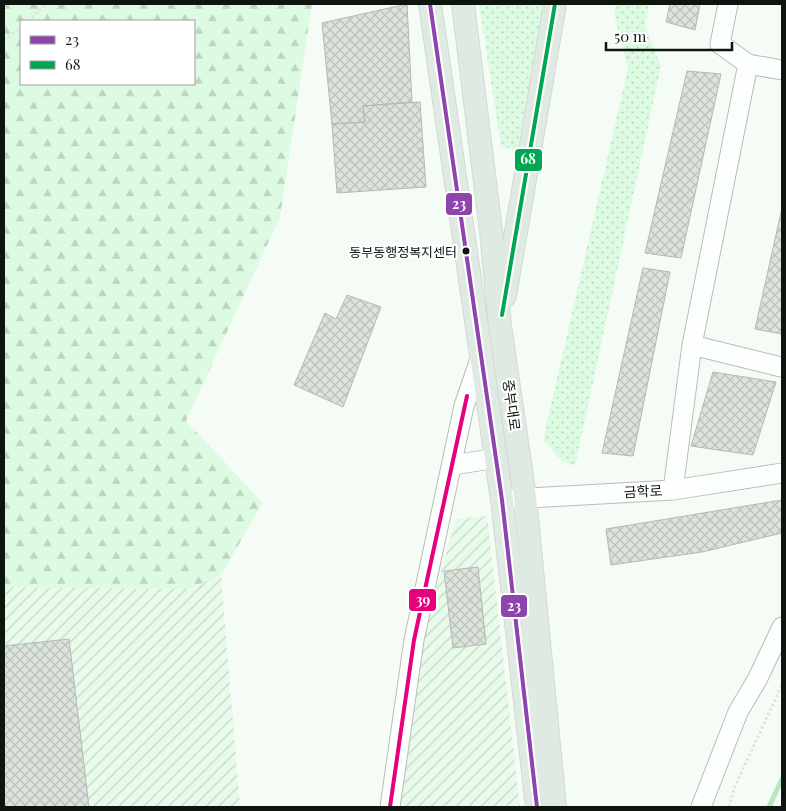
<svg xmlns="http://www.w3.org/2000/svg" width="786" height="811" font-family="'Playfair Display','Noto Sans KR',serif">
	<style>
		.industrial { fill: url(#industrial-furrows) }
		.forest { fill: url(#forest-firs); fill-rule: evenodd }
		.park { fill: url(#park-dots) }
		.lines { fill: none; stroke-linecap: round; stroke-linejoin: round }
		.stream { stroke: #b7e6bf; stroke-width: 5 }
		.building { fill: url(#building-cross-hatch); stroke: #b3bab4 }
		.minor-casing { stroke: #b6beb7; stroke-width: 21 }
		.major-casing { stroke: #d4d9d4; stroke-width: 24 }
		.path { stroke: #e1e3e1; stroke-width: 3; stroke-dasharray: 2.5 2.5; stroke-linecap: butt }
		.minor { stroke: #fdfffe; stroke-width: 19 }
		.major { stroke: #dfeae2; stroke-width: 22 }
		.bus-1-casing { stroke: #fff; stroke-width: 8 }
		.bus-2-casing { stroke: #fff; stroke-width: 8 }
		.bus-3-casing { stroke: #fff; stroke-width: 8 }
		.bus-1 { stroke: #8e44ad; stroke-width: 4 }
		.bus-2 { stroke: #00a651; stroke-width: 4 }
		.bus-3 { stroke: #e5007d; stroke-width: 4 }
		.bus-dot { fill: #0d150e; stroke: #fff; stroke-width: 2 }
		.labels { text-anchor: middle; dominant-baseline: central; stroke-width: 4.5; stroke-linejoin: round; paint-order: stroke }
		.bus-label { font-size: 13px; fill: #0d150e; stroke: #fff; text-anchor: end }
		.street-label { font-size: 14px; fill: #0d150e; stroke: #fff }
		.line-badge { stroke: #fff; stroke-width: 2 }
		.badge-label { font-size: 14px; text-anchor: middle; font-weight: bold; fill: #fff }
	</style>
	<defs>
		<pattern id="industrial-furrows" width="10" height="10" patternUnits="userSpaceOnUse" patternTransform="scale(1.25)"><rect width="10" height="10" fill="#e8fbeb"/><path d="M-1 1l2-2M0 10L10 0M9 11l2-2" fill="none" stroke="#c6d6c8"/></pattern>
		<pattern id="forest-firs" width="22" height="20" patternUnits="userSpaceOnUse" patternTransform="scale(1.25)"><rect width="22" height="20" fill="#ddfbe2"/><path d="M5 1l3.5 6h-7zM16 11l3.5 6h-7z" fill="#bcd6c1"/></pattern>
		<pattern id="park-dots" width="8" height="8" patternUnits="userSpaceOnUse" patternTransform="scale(1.25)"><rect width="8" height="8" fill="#ddfbe2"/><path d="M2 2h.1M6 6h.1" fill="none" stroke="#bcd6c1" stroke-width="1.8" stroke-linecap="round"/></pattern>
		<pattern id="building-cross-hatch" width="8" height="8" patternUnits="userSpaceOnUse" patternTransform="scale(1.25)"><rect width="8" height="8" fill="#dbe3dc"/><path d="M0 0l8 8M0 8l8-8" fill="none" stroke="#bbc2bc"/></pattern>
	</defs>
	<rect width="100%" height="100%" fill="#f4fcf5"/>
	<path class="industrial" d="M487,516L520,807H398L421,640L456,519Z
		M221,575L240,807H4V587L188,589Z"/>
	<path class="forest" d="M4,4H312L280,217L186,421L263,503L221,575L188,589L4,587ZM21,21H194V84H21Z"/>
	<path class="park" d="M479,4H545L517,151L501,146Z
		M616,4H649L645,26L661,66L575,466L561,460L543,440L628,68L614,14Z"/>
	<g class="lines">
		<path class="stream" d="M769,807L782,779"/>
	</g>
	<path class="building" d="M407,4L412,102L363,106L365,122L332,124L322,23Z
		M670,4H700L695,30L666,22Z
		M687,71L721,74L681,258L645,253Z
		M420,102L426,187L337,193L332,124L365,122L363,106Z
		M782,208V334L755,329Z
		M643,268L670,272L633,456L602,453Z
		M347,295L381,307L343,407L294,385L325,313L336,319Z
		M713,372L776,382L753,455L691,446Z
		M782,500V533L702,552L611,565L606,529Z
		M478,567L486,644L453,648L444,571Z
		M69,639L89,807H4V646Z"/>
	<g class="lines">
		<g class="minor-casing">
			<path id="minor" d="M728,4L720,44L748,64
				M692,345L781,367
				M453,465L497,458
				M673,490L692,345L748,64L782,70
				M511,499L673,490L782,473
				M390,807L414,640L464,406L481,356
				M701,807L738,712L758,678L782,627"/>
		</g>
		<g class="major-casing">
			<path id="major" d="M430,4L502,500L537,807
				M463,4L491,231L500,326L525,497L555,807
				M505,296L555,4"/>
		</g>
		<path class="path" d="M28,21L46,4
			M4,40L21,28
			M729,807L735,786L782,685"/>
		<use href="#minor" class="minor"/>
		<use href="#major" class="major"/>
		<g class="bus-1-casing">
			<path id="bus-1" d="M430,4L502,500L537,807"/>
		</g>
		<g class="bus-2-casing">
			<path id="bus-2" d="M502,315L555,4"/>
		</g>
		<g class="bus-3-casing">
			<path id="bus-3" d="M390,807L414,640L467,396"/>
		</g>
		<use href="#bus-1" class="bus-1"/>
		<use href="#bus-2" class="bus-2"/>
		<use href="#bus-3" class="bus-3"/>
	</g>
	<circle class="bus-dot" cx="466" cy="251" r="4.5"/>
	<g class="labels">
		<g class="bus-label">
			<text x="457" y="251">동부동행정복지센터</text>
		</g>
		<g class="street-label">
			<text transform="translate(512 405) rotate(82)">중부대로</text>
			<text transform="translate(643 491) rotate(-3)">금학로</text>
		</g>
	</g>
	<g class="line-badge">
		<rect x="514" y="148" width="29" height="24" rx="5" fill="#00a651"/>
		<rect x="445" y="192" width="28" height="24" rx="5" fill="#8e44ad"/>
		<rect x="408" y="588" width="29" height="24" rx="5" fill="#e5007d"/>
		<rect x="500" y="594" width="28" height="24" rx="5" fill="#8e44ad"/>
	</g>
	<g class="badge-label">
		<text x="528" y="164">68</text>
		<text x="459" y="209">23</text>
		<text x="423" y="605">39</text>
		<text x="514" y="611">23</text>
	</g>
	<rect width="786" height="811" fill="none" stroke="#0d150e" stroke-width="10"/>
	<rect x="20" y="20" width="175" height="65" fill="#ffffff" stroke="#9ea19f"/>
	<rect x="30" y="36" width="25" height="8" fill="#8e44ad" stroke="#9ea19f"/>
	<text x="65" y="45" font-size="15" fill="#0d150e">23</text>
	<rect x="30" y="61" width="25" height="8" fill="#00a651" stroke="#9ea19f"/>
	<text x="65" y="70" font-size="15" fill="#0d150e">68</text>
	<path d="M606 42v8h126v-8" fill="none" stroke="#0d150e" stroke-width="2.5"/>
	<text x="614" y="42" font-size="15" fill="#0d150e" stroke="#ffffff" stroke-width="4" paint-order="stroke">50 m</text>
</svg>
